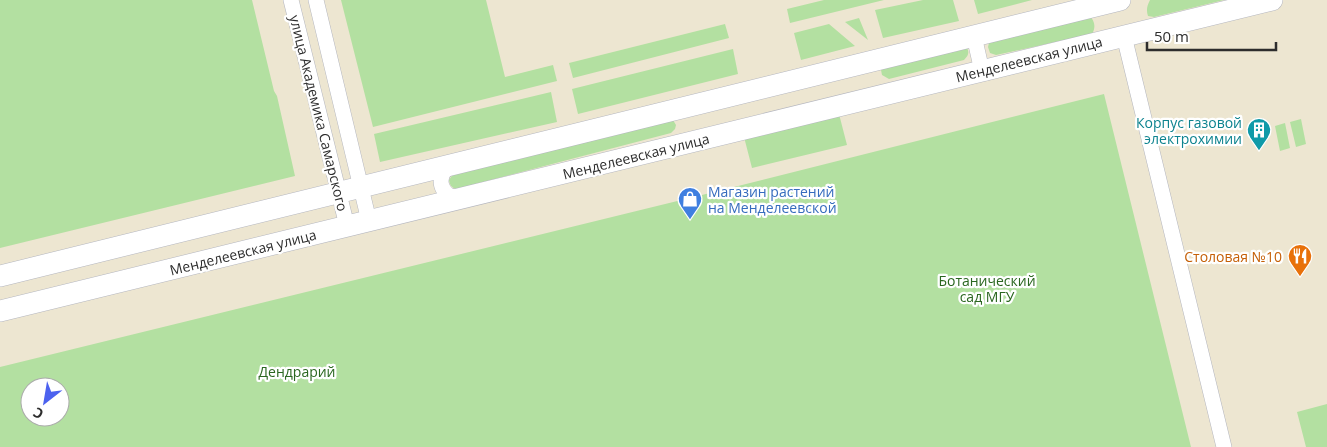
<svg xmlns="http://www.w3.org/2000/svg" width="1327" height="447" font-family="'Open Sans',sans-serif">
	<style>
		.education { fill: #ede6d1; fill-rule: evenodd }
		.green { fill: #b3e0a1; fill-rule: evenodd }
		.lines { fill: none; stroke-linecap: round; stroke-linejoin: round }
		.street-casing { stroke: #b4b6bf; stroke-width: 16 }
		.secondary-casing { stroke: #b4b6bf; stroke-width: 22 }
		.street { stroke: #fff; stroke-width: 15 }
		.secondary { stroke: #fff; stroke-width: 21 }
		.labels { text-anchor: middle; dominant-baseline: central; stroke-width: 4.5; stroke-linejoin: round; paint-order: stroke }
		.street-label { font-size: 14px; fill: #2d2d2d; stroke: #fff }
		.culture-label { font-size: 14px; fill: #0d838f; stroke: #fff; text-anchor: end }
		.shop-label { font-size: 14px; fill: #366cbe; stroke: #fff; text-anchor: start }
		.food-label { font-size: 14px; fill: #c56008; stroke: #fff; text-anchor: end }
		.park-label { font-size: 14px; fill: #2b6720; stroke: #fff }
	</style>
	<rect width="100%" height="100%" fill="#ede8e0"/>
	<path class="education" d="M0,0H1327V447H0ZM30,387H60V417H30Z"/>
	<path class="green" d="M0,0H252L274,91L277,96L295,176L0,248Z
		M341,0H486L505,77L553,65L557,81L373,127Z
		M824,0H884L790,23L787,9Z
		M923,0H953L959,21L883,38L875,10Z
		M974,0H1032L978,14Z
		M1150,0H1224L1154,17L1148,16C1146,10 1147,6 1150,0Z
		M1089,15C1095,21 1096,27 1092,34L996,55L990,53L988,47L990,39Z
		M859,18L868,40L845,22Z
		M725,24L729,38L573,78L569,63Z
		M829,24L855,46L801,60L794,33Z
		M967,47C969,53 969,55 964,60L889,79L882,75L881,70L885,64Z
		M733,49L738,74L578,114L572,89Z
		M551,92L557,122L380,162L374,134Z
		M1104,94L1191,447H0V367L710,193ZM30,387H60V417H30Z
		M839,114L847,145L752,168L744,137Z
		M1301,119L1306,144L1296,147L1290,122Z
		M673,120L676,125L675,129L671,133L456,189C451,187 450,185 449,180L453,174Z
		M1285,123L1290,148L1280,151L1275,126Z
		M1327,404V447H1306L1297,412Z"/>
	<g class="lines">
		<g class="street-casing">
			<path id="street" d="M291,0L347,226
				M316,0L369,221
				M974,36L982,71
				M1124,36L1224,447
				M453,165C433,174 440,199 461,198"/>
		</g>
		<g class="secondary-casing">
			<path id="secondary" d="M0,276L1120,0
				M0,311L1272,0"/>
		</g>
		<use href="#street" class="street"/>
		<use href="#secondary" class="secondary"/>
	</g>
	<defs>
		<g id="building-pin" transform="scale(1.25)"><path d="M0 17L-7.5 6A9.5 9.5 0 1 1 7.5 6Z" fill="#0f9aa8" stroke="#fff"/><path d="M-4-6H4V6H1V3H-1V6H-4ZM-2.5-4.3h1.7v1.8h-1.7ZM.8-4.3h1.7v1.8H.8ZM-2.5-1h1.7V.8h-1.7ZM.8-1h1.7V.8H.8Z" fill="#fff"/></g>
		<g id="shop-pin" transform="scale(1.25)"><path d="M0 17L-7.5 6A9.5 9.5 0 1 1 7.5 6Z" fill="#3f7fe0" stroke="#fff"/><path d="M-5-2.5h2.3a2.7 3.5 0 0 1 5.4 0H5L5.5 6h-11ZM-1.5-2.5h3a1.5 2.3 0 0 0-3 0Z" fill="#fff"/></g>
		<g id="restaurant-pin" transform="scale(1.25)"><path d="M0 17L-7.5 6A9.5 9.5 0 1 1 7.5 6Z" fill="#e8710a" stroke="#fff"/><path d="M-5-6h1v4h1v-4h1v4h1v-4h1v5L-1.5 .5V6h-2V.5L-5-1ZM5-6V6H3V1.5H1.5Q1.5-4 5-6Z" fill="#fff"/></g>
	</defs>
	<g fill-rule="evenodd">
		<use href="#building-pin" x="1259" y="130"/>
		<use href="#shop-pin" x="690" y="199"/>
		<use href="#restaurant-pin" x="1300" y="256"/>
	</g>
	<g class="labels">
		<g class="street-label">
			<text transform="translate(1029 59) rotate(-14)">Менделеевская улица</text>
			<text transform="translate(319 113) rotate(76)">улица Академика Самарского</text>
			<text transform="translate(636 156) rotate(-14)">Менделеевская улица</text>
			<text transform="translate(243 252) rotate(-14)">Менделеевская улица</text>
		</g>
		<g class="culture-label">
			<text x="1242" y="122">Корпус газовой<tspan x="1242" dy="16">электрохимии</tspan></text>
		</g>
		<g class="shop-label">
			<text x="708" y="191">Магазин растений<tspan x="708" dy="16">на Менделеевской</tspan></text>
		</g>
		<g class="food-label">
			<text x="1282" y="256">Столовая №10</text>
		</g>
		<g class="park-label">
			<text x="987" y="280">Ботанический<tspan x="987" dy="16">сад МГУ</tspan></text>
			<text x="297" y="371">Дендрарий</text>
		</g>
	</g>
	<g transform="translate(45 402) rotate(211)"><circle r="24" fill="#ffffff" stroke="#ababab"/>
	<path d="M0-4L9 19L0 12L-9 19Z" fill="#4c62ef"/>
	<text y="-8" font-size="14" font-weight="bold" text-anchor="middle" fill="#2d2d2d">С</text>
	</g>
	<path d="M1147 42v8h129v-8" fill="none" stroke="#2d2d2d" stroke-width="2.5"/>
	<text x="1154" y="42" font-size="15" fill="#2d2d2d" stroke="#ffffff" stroke-width="4" paint-order="stroke">50 m</text>
</svg>
